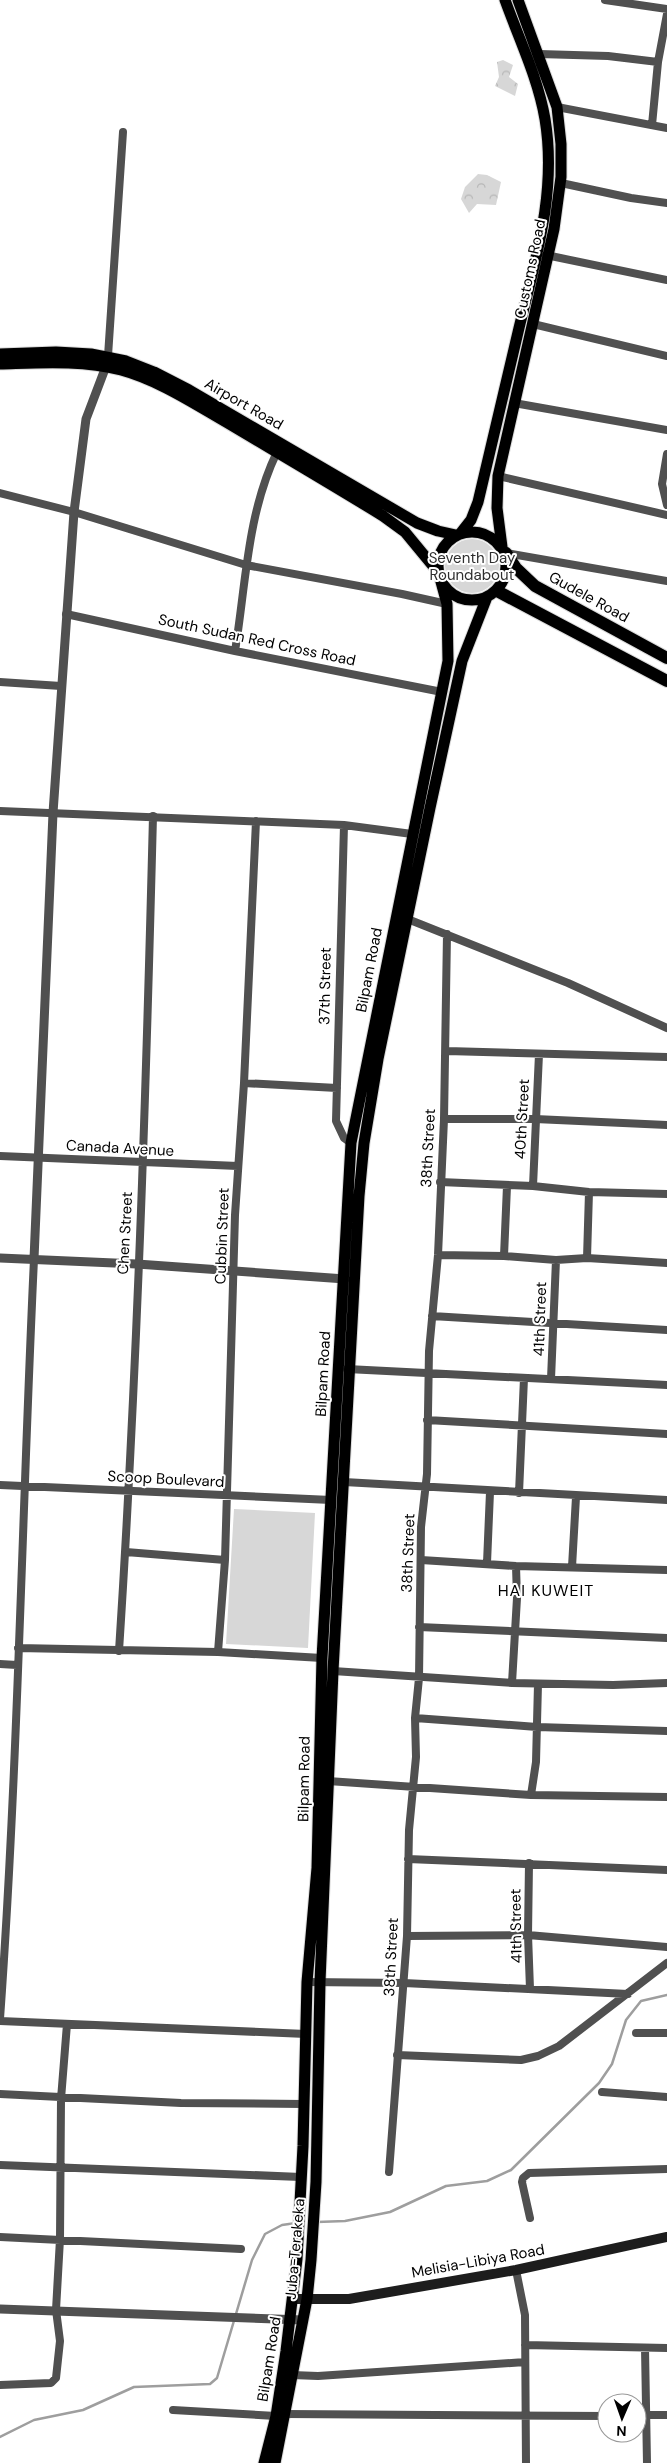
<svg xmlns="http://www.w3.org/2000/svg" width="667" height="2463" font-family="'DM Sans',sans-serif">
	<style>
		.forest { fill: url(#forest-crowns) }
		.park { fill: #d7d7d7 }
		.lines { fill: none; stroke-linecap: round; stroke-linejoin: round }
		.stream { stroke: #9e9e9e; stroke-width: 2.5 }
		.primary-casing { stroke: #dbdbdb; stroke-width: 13 }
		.trunk-casing { stroke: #dbdbdb; stroke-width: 14 }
		.minor { stroke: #505050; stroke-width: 8 }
		.tertiary { stroke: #505050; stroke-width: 9 }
		.secondary { stroke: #1d1d1d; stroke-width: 10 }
		.primary { stroke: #000; stroke-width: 11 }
		.trunk { stroke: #000; stroke-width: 12 }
		.labels { text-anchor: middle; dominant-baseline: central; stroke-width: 4; stroke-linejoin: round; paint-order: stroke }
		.street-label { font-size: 15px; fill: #000; stroke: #fff }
		.park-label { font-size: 15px; fill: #2e2e2e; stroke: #fff }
		.neighbourhood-label { font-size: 16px; letter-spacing: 1px; fill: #000; stroke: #fff }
	</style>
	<defs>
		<pattern id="forest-crowns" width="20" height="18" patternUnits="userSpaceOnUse" patternTransform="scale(1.25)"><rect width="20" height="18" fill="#d7d7d7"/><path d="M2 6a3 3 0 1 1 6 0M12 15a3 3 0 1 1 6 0" fill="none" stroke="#b7b7b7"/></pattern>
	</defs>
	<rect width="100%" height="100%" fill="#fff"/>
	<path class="forest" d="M503,60L513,65L509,77L518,84L515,96L495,86L499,77L497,62Z
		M478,174L487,175L501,182L496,205L477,204L469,213L461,199L465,187Z"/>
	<path class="park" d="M445 566a27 27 0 1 1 54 0a27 27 0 1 1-54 0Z
		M234,1509L315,1513L308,1648L226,1644Z"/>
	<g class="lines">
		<path class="stream" d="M317,2222L345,2221L390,2212L446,2186L487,2181L511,2170L599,2083L612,2064L626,2020L641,2001L667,1995
			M0,2437L34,2420L83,2410L134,2387L210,2384L217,2378L252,2260L265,2234L282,2225L296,2223"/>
		<g class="primary-casing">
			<path id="primary" d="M0,354L56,352L91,354L126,361L154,372L189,390L417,523L438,531L456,535
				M0,364C40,363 81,360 121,370C158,380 193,403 226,422C278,453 331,484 383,516L405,532L438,572
				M438 566a34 34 0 1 1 68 0a34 34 0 1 1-68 0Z
				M460,534L471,520L478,502C492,444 505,386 519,328C536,258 557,191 545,119C538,78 519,39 505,0
				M502,547L497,508L498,476L554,229L561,177V144L557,107L518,0
				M264,2463L276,2416L286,2351L297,2259L303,2146L307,1982L317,1868L322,1658L351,1143L448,661L447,604L440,578
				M275,2463L307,2299L311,2260L316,2182L320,1982L333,1671L359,1196L364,1143L378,1059L430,808L462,661L487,597"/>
		</g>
		<g class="trunk-casing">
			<path id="trunk" d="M506,553L516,568L535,586L667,658
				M497,591L667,681"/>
		</g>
		<path class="minor" d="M605,0L667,9
			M539,54L608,56L658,62
			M557,107L667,128
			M652,125L658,62L667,14
			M561,183L631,198L667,203
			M546,255L667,280
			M533,324L667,356
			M108,356L123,132
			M514,403L667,430
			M667,454L662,484L667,505
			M498,476L667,515
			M0,493L74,512L246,565L402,594L447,604
			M506,553L667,581
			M66,614L235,651L442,692
			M235,651C246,584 247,514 277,452
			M0,682L61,686
			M0,811L344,825L412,834
			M344,825L336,1121L344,1138L351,1143
			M405,918L568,983L667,1028
			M447,1051L667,1057
			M244,1083L337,1088
			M444,1119H535L667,1125
			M0,1156L238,1166
			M440,1182L533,1186L589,1192L667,1194
			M533,1186L539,1054
			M438,1255L504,1256L556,1260L587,1258L667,1263
			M504,1256L507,1186
			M587,1258L589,1192
			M432,1316L667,1330
			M347,1369L667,1385
			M551,1379L556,1260
			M427,1420L667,1434
			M344,1482L667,1500
			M0,1485L331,1500
			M519,1493L524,1378
			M126,1552L225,1560
			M421,1560L516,1566L667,1570
			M487,1563L490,1492
			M572,1567L576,1497
			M419,1627L667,1638
			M18,1648L218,1652L322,1658
			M119,1651C137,1373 146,1094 153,816
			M218,1652L225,1560L235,1215L244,1083L256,821
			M0,1664L17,1665
			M333,1671L512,1683L613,1685L667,1683
			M512,1683L517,1598L516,1566
			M415,1718L537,1727L667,1731
			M328,1781L531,1795L667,1797
			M531,1795L536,1762L538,1684
			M408,1859L667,1870
			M529,1863L528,1935L530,1989
			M407,1936L528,1935L667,1947
			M307,1982L404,1983L628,1994
			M0,2019C18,1766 22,1513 34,1259
			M0,2021L306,2034
			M636,2033H667
			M397,2055L521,2060L538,2056L559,2046L667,1963
			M602,2092L667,2097
			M0,2094L181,2103L304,2104
			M0,2165L301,2177
			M389,2172L407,1936L409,1830L416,1757L415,1718L419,1678L421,1527L427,1474L429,1351L438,1255L444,1119L447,934
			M530,2218L522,2182L523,2178L529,2173L667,2169
			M0,2237L241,2249
			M516,2270L525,2315L526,2463
			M525,2345L667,2348
			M645,2348L647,2463
			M292,2375L318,2376L525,2362
			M0,2385L51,2383L56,2378L60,2341L56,2310L60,2239L61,2099L67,2024
			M173,2410L276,2416
			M285,2414L607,2416
			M637,2415H667"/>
		<path class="tertiary" d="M0,1258L137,1264L345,1279
			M34,1259L53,813L74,512L86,419L108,361
			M0,2309L303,2320"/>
		<path class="secondary" d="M293,2299H349L516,2270L667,2237"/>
		<use href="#primary" class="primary"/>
		<use href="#trunk" class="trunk"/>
	</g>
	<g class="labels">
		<g class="street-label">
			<text transform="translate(530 269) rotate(-78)">Customs Road</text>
			<text transform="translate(244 404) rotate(30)">Airport Road</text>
			<text transform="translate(589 597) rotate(29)">Gudele Road</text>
			<text transform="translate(257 640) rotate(12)">South Sudan Red Cross Road</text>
			<text transform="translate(369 970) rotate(-79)">Bilpam Road</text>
			<text transform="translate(325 986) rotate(-89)">37th Street</text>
			<text transform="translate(522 1119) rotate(-87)">40th Street</text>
			<text transform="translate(120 1148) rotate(3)">Canada Avenue</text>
			<text transform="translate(428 1148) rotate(-87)">38th Street</text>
			<text transform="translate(125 1233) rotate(-87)">Chen Street</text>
			<text transform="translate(222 1236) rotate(-88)">Cubbin Street</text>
			<text transform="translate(540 1319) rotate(-88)">41th Street</text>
			<text transform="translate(323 1374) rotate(-87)">Bilpam Road</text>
			<text transform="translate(166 1479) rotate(3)">Scoop Boulevard</text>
			<text transform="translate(408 1553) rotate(-88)">38th Street</text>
			<text transform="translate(304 1779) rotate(-89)">Bilpam Road</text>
			<text transform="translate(516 1926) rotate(-91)">41th Street</text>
			<text transform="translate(391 1957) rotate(-87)">38th Street</text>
			<text transform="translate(295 2249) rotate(-85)">Juba-Terakeka</text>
			<text transform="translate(478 2261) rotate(-10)">Melisia-Libiya Road</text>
			<text transform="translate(269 2359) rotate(-81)">Bilpam Road</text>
		</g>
		<g class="park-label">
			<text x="472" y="558">Seventh Day<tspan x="472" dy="17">Roundabout</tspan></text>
		</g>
		<g class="neighbourhood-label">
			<text x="546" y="1590">HAI KUWEIT</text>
		</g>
	</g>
	<g transform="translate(622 2418) rotate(182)"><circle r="24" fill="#ffffff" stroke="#999999"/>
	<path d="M0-4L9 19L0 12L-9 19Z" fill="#000000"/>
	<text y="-8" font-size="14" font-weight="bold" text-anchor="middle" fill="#000000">N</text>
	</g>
</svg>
